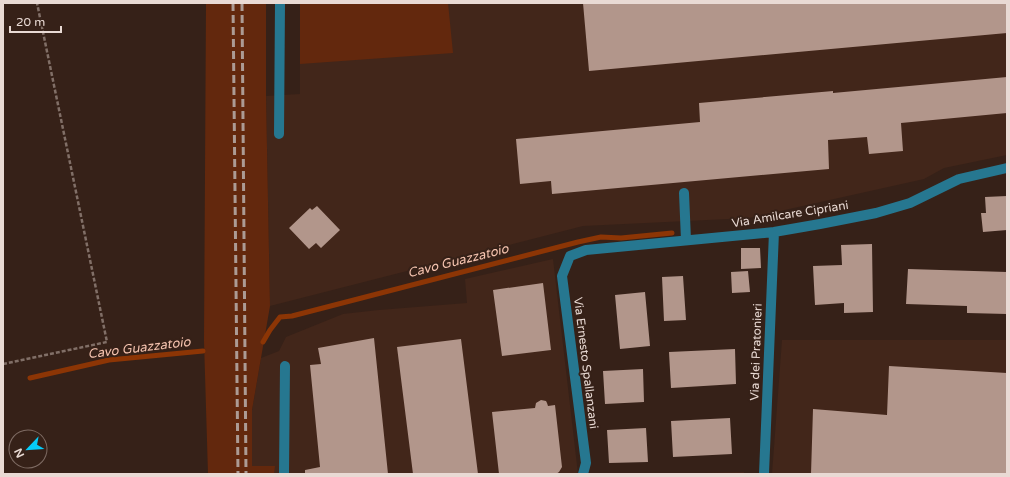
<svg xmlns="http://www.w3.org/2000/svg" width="1010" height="477" font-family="'Varela Round',sans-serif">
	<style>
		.built { fill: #42261a }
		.green { fill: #63280d }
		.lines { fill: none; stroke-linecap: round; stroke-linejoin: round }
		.stream { stroke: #8c3505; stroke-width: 5 }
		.building { fill: #b2968b }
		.path { stroke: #816f67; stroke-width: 2.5; stroke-dasharray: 4 2; stroke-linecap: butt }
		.minor { stroke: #267790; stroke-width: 10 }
		.rail { stroke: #ac9b94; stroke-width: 3; stroke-dasharray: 8 4; stroke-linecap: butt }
		.labels { text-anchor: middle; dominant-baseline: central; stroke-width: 4; stroke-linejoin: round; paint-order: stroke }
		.street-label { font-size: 12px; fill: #e9dad4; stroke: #362118 }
		.water-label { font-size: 13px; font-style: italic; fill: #f5c3af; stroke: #362118 }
	</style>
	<rect width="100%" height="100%" fill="#362118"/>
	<path class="built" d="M300,3H1007V155L944,168L924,179L749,218L583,226L270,306L266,96L300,94Z
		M553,259L578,474H274V466H252V410L261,358L279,351L286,337L343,314L379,310L467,303L465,279Z
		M782,340H1007V474H772Z
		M744,472V474H644H664Z"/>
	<path class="green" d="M206,3H266V96L270,306L252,410V466H275L274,474H208L204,341Z
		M300,3H448L453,53L300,64Z"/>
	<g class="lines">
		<path class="stream" d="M263,342L270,330L280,317L292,316L578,242L601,237L621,238L672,233
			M30,378L109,360L203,351"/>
	</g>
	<path class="building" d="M583,3H1007V33L589,71Z
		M1007,77V113L901,123L903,151L869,154L867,137L828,140L829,169L552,194L551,181L520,184L516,139L700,122L699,103L833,91V93Z
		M1007,196V230L983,232L981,213H986L985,197Z
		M317,206L340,230L321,248L316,243L309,249L289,228L310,208L312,210Z
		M872,244L873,312L844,313V303L815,305L813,266L842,265L841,245Z
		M741,248H760L761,268L741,269Z
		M908,269L1007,272V314L967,313V306L906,304Z
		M748,271L750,292L732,293L731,272Z
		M683,276L686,320L664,321L662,277Z
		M543,283L551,350L502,356L493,290Z
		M645,292L650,346L620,349L615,295Z
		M374,338L388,474H305V470L320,467L310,365L321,364L318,348Z
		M461,339L478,474H413L397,347Z
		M735,349L736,384L671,388L669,352Z
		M889,366L1007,373V474H811L813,409L887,415Z
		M643,369L644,402L605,404L603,371Z
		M541,400L546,401L547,403L548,406L555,405L562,467L559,472L556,474H499L492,412L535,408L536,403Z
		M730,418L732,454L673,457L671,421Z
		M646,428L648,462L609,463L607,430Z"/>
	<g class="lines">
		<path class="path" d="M3,364L107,342L37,3"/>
		<path class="minor" d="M279,134L280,3
			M684,193L686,240
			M284,474L285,366
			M583,474L586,463L562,276L570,256L586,250L774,232L820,224L876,213L910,203L959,179L1007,168
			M764,474L774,232"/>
		<path class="rail" d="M233,3L238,474
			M242,3L246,474"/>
	</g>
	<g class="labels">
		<g class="street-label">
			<text transform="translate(790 214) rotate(-9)">Via Amilcare Cipriani</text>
			<text transform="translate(756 352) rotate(-88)">Via dei Pratonieri</text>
			<text transform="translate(586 363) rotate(83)">Via Ernesto Spallanzani</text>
		</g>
		<g class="water-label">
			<text transform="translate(458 261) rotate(-14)">Cavo Guazzatoio</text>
			<text transform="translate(139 348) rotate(-7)">Cavo Guazzatoio</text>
		</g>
	</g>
	<rect width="1010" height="477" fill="none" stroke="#e9dad4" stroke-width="8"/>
	<g transform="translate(28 449) rotate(245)"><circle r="19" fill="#362118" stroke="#7e6b63"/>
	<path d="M0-3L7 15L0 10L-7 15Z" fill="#06cbf9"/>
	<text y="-6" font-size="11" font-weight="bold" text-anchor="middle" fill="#e9dad4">N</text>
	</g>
	<path d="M10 26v6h51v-6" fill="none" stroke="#e9dad4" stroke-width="2"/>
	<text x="16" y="26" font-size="12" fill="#e9dad4" stroke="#362118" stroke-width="3" paint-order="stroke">20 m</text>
</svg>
